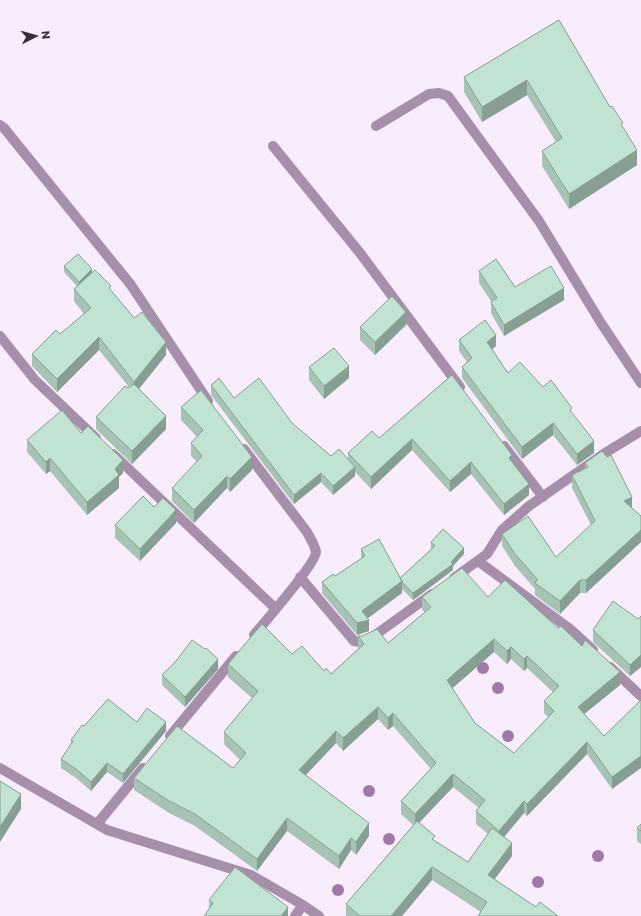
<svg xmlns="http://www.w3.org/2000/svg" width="641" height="916" font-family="Poppins,sans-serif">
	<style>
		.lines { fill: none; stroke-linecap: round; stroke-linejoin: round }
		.minor { stroke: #a58fa9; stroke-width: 10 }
		.tree { fill: #a079a7 }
		.wall { fill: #a6c3b4; fill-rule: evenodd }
		.shaded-wall { fill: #879f92 }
		.building { fill: #c1e3d1; stroke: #879f92; fill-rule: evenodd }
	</style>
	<rect width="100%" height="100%" fill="#f9ecfc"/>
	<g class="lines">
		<path class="minor" d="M0,125L4,128L131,285L208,401
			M376,126L429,94L439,93L448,96L539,221L601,323L641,383
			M273,146L360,253L460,387
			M0,336L35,380L96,438
			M504,446L543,497
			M244,449L307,532C310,538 315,545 316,552C316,563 264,623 254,635
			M113,454L276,609
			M478,561L570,629L593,650
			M300,577L354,641L360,642L371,638L432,594
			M454,578L487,554L502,530L529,506L605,453L641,431
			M610,667L641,696
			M170,736L236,656
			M0,768L107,830L251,875L303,905L319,916
			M97,824L143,768
			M295,916L303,905"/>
	</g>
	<g class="tree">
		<circle cx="483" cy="668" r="6"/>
		<circle cx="498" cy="688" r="6"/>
		<circle cx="508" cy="736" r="6"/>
		<circle cx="369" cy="791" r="6"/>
		<circle cx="389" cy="839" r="6"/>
		<circle cx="598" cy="856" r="6"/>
		<circle cx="538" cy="882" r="6"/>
		<circle cx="338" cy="890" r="6"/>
	</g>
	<path class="wall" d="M559,20L610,107L623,128L637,165L569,209L542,166V151L556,142L527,95L482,122L464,92V77Z
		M64,266L92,272L111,291L134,318L166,355L139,389L166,429L132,464L96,429V417L129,387L99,350L57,392L32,366V354L60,334L84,314L74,301V289L77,286L64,272Z
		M479,271L515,287L564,300L504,336L491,313V301L479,283Z
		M406,325L375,355L360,340V327Z
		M459,340L496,346L492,349L508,373L543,387L572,413L594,453L577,465L553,435L522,459L462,378V367L467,362L459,351Z
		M309,367L349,378L324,399L309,380Z
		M452,375L512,462L529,495L504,515L471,474L450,492L412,450L371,489L355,472V476L333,495L321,482L294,504L211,395V385L234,398L292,423L331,456L348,460V453L379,438Z
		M181,407L252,470L230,492L227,488L194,523L172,501V488L197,462L191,456V443L197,437L181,420Z
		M81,433L123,473L119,477V488L87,515L50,471L46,474L27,452V440Z
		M585,463L641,516V542L586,593H580L560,614L536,596L535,595V589L515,566L502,546V534L556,557L591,525L572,488V475L585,469Z
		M154,507L176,523L140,561L115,538V525Z
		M431,542L464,554L453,566V570L413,600L402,589V593L368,618L369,631L357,635L322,593V582L335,576L361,559V549L400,578L431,549Z
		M422,597H488L620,685L584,714L604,736L641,700L612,789L587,754L527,816L524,813L504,837L512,856L494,879L536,907L558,916L481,912L432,880L402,916H346V904L413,825L401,814V801L431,769L393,726L388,730L378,719L343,751L336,743L306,775L369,836L356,855L351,850L339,869L287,831L257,871L195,826L169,813L134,790V778L233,768L240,760L224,744V732L252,698L228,677V664L292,654L331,674L358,649V636L388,643L425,613L422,609ZM494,652L507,664L511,659L524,671L527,668L553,692L544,701V713L548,717L514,753L475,723L452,688ZM453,787L479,808L476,811V824L488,834L468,862L435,841L419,823Z
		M641,616V667L630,676L593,642V630L638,619Z
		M218,669L185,707L162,685V675Z
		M137,722L166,731L123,783L107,772L91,791L76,778L61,768V759L71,745V740L84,726Z
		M641,824V844L637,841V828Z
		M209,900L288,916L209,908Z"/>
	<path class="shaded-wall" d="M527,80V95L482,122V107Z
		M637,150V165L569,209V194Z
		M92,269V276L79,288V282Z
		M564,288V300L504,336V325Z
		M406,312V325L375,355V342Z
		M496,335V346L487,353V342Z
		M99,337V350L57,392V379Z
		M166,342V355L134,395V382Z
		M349,366V378L324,399V386Z
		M166,416V429L132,464V451Z
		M553,423V435L522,459V447Z
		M412,439V450L371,489V477Z
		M594,441V453L577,465V454Z
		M512,455V467L509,458Z
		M252,457V470L230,492V479Z
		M50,458V471L46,474V462Z
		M123,460V473L119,477V488L87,515V502L115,469Z
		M471,462V474L450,492V481Z
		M355,467V476L333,495V486Z
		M321,473V482L294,504V495Z
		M227,476V488L194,523V510Z
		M529,484V495L504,515V504Z
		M632,497V509L624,501Z
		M176,510V523L140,561V549Z
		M641,530V542L586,593V580Z
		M464,548V554L453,566V570L413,600V593L451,562Z
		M580,580V593L560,614V601Z
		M402,581V593L364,621L369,620V631L357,635V623L362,611Z
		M494,639V652L447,693V680Z
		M511,647V659L507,664V651Z
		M641,655V667L630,676V665Z
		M527,656V668L524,671V659Z
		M218,659V669L185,707V697Z
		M620,672V685L578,719V707Z
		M378,707V719L343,751V738Z
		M393,713V726L388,730V718Z
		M166,722V731L123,783V774Z
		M336,731V743L299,782V770Z
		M587,742V754L527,816V804Z
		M641,756V768L612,789V777Z
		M107,763V772L91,791V782Z
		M453,774V787L415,827V814Z
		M21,794V809L0,842V827Z
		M524,801V813L499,843V831Z
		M287,818V831L257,871V859Z
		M369,823V836L356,855V842Z
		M351,838V850L339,869V856Z
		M512,843V856L488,888V875Z
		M432,867V880L402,916H391Z
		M288,907V916H281Z"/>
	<path class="building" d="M559,20L610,107L612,106L623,123L621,124L637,150L569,194L542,151L562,138L527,80L482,107L464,77Z
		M78,254L92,269L79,282L64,266Z
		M496,259L515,287L551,266L564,288L504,325L491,302L497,298L479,271Z
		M95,270L111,286L109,288L134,318L142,312L166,342L134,382L99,337L57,379L32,354L56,330L60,334L91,308L74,289Z
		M392,296L406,312L375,342L360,327Z
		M485,320L496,335L487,342L508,373L520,362L543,387L551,380L572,408L570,410L594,441L577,454L553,423L522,447L462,367L472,358L459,340Z
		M334,348L349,366L324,386L309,367Z
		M452,375L512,455L509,458L529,484L504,504L471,462L450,481L412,439L371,477L348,453L372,431L379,438Z
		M219,378L234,398L259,378L292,423L331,456L339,449L355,467L333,486L321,473L294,495L211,385Z
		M134,384L166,416L132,451L96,417L125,386L128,388Z
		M201,390L252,457L230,479L227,476L194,510L172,488L202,456L191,443L203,430L181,407Z
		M62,410L81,433L88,426L123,460L115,469L119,475L87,502L50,458L46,462L27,440Z
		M602,451L607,457L611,455L632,497L624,501L641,516V530L586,580H580L560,601L536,584L535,582L538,580L515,554L502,534L528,516L556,557L595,521L572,475L588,467L585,463Z
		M143,496L154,507L163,498L176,510L140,549L115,525Z
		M443,529L464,548L451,562L453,564L413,593L402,582V581L400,578L435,546L431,542Z
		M379,539L402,581L362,611L369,620L357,623L322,582L333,574L335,576L365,556L361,549Z
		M462,568L488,597L505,580L558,628L561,626L582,646L585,640L620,672L578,707L604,736L641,700V756L612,777L587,742L527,804L524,801L499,831L476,811L485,800L453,774L415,814L401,801L436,763L393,713L388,718L378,707L343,738L336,731L299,770L369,823L356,842L351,838L339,856L287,818L257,859L195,814L169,801L134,778L177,726L233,768L246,753L224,732L258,691L228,664L262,624L292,654L302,646L324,671L326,668L331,674L364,644L358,636H362L377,629L388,643L431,607L422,597ZM494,639L507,651L511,647L524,659L527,656L559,686L544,701L554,711L514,753L475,723L447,680Z
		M613,601L638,619L641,616V655L630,665L593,630Z
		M192,640L205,649L206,648L218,659L185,697L162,675L176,661Z
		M108,699L137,722L147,708L166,722L123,774L107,763L91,782L76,769L61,759L73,741L71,740L82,725L84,726Z
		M0,781L21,794L0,827Z
		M417,821L435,836L432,839L468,862L492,828L512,843L488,875L536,907L540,902L558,916H478L487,902L432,867L391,916H360L346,904Z
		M641,824V831L637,828Z
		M235,867L288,907L281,916H204L213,903L209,900Z"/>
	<g transform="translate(36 36) rotate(84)" stroke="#f9ecfc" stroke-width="3" paint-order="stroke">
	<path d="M0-3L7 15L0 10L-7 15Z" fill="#372e38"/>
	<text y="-6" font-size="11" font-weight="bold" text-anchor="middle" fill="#372e38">N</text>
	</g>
</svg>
